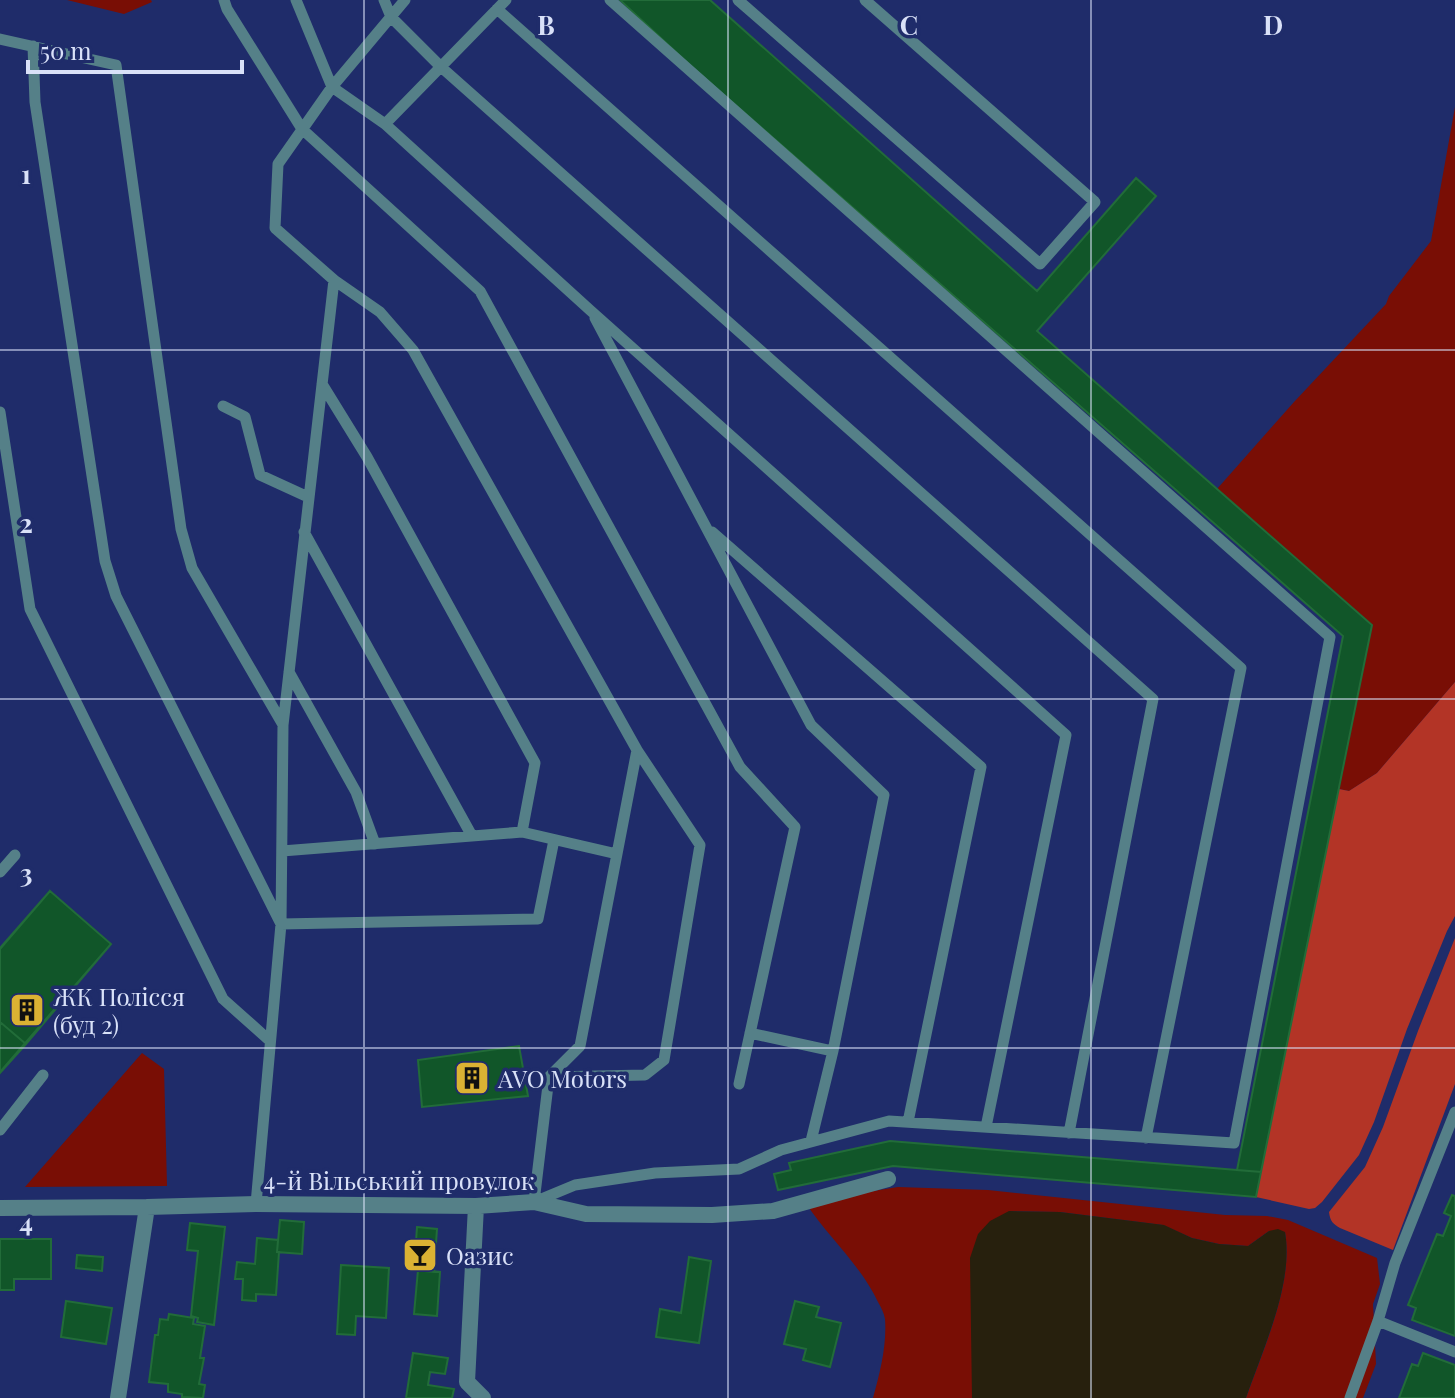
<svg xmlns="http://www.w3.org/2000/svg" width="1455" height="1398" font-family="'Playfair Display',serif">
	<style>
		.green { fill: #790e05 }
		.forest { fill: #b33426 }
		.water { fill: #27200d }
		.building { fill: #115629; stroke: #226c39; stroke-width: 2 }
		.lines { fill: none; stroke-linecap: round; stroke-linejoin: round }
		.lane { stroke: #558088; stroke-width: 11 }
		.street { stroke: #558088; stroke-width: 16 }
		.grid { fill: none; stroke: #d9e1f8; stroke-width: 2; stroke-opacity: 0.55 }
		.labels { text-anchor: middle; dominant-baseline: central; stroke-width: 7; stroke-linejoin: round; paint-order: stroke }
		.poi-label { font-size: 24px; fill: #d9e1f8; stroke: #1f2c6a; text-anchor: start }
		.street-label { font-size: 24px; fill: #d9e1f8; stroke: #1f2c6a }
		.grid-label { font-size: 26px; text-anchor: middle; font-weight: bold; fill: #d9e1f8; stroke: #1f2c6a; stroke-width: 7; stroke-linejoin: round; paint-order: stroke }
	</style>
	<rect width="100%" height="100%" fill="#1f2c6a"/>
	<path class="green" d="M67,0H151L152,2L124,14Z
		M1455,107V682L1377,773L1349,791L1339,789L1372,625L1217,489L1294,402L1386,304L1389,296L1431,241Z
		M142,1053L164,1069L167,1186L25,1187Z
		M898,1187L988,1190L1225,1215L1267,1216L1288,1220L1377,1258L1380,1284L1373,1304L1376,1364L1363,1398H1246C1263,1350 1294,1283 1285,1232L1269,1231L1248,1246L1219,1244L1192,1238L1163,1225L1060,1212L1009,1211L972,1346V1398H873C880,1373 887,1345 885,1319C884,1313 881,1307 878,1302C860,1264 828,1237 805,1202Z"/>
	<path class="forest" d="M1455,682V916L1447,931L1407,1029L1374,1122L1359,1155L1322,1202L1315,1208L1309,1209L1256,1197L1339,789L1349,791L1377,773Z
		M1455,938V1084L1393,1250L1340,1228C1333,1224 1330,1221 1329,1212L1365,1167L1383,1127L1418,1031Z"/>
	<path class="water" d="M1009,1211L1060,1212L1164,1225L1192,1238L1219,1244L1248,1246L1269,1231L1278,1229L1285,1232C1294,1283 1263,1349 1246,1398H972L970,1258L978,1234L990,1221Z"/>
	<path class="building" d="M620,0H710L1037,291L1136,178L1156,196L1037,331L1372,625L1261,1172L1237,1170L1343,636L692,67Z
		M50,891L111,944L26,1044L0,1022V949Z
		M50,891L111,944L0,1072V948Z
		M0,1022L26,1044L0,1073Z
		M519,1046L528,1096L422,1107L418,1060Z
		M890,1141L1237,1170L1261,1172L1256,1197L893,1166L778,1190L774,1174L791,1170L789,1163Z
		M1452,1195L1455,1196V1336L1412,1320L1416,1308L1408,1305L1437,1234L1443,1236L1451,1216L1444,1213Z
		M280,1220L304,1222L302,1254L277,1252Z
		M190,1223L225,1227L214,1325L197,1322L198,1318L191,1316L198,1251L187,1250Z
		M417,1227L437,1229L434,1272L414,1270Z
		M257,1238L278,1240L277,1252H279L276,1295L256,1294V1301L242,1300L243,1279H235L237,1262L255,1264Z
		M0,1239H51V1279H14V1290H0Z
		M77,1255L103,1257L102,1271L76,1268Z
		M689,1257L711,1261L699,1343L656,1337L660,1309L681,1313Z
		M341,1265L389,1268L386,1318L356,1316L355,1335L337,1334Z
		M418,1270L440,1272L437,1316L414,1314Z
		M66,1301L112,1308L106,1344L61,1337Z
		M795,1301L819,1307L816,1317L841,1323L830,1367L803,1360L806,1349L784,1344Z
		M169,1314L194,1318L193,1324L205,1326L200,1358H204L199,1384L205,1385L203,1398L182,1397V1394L168,1392V1384L149,1382L155,1335H158L160,1319L168,1320Z
		M413,1353L448,1358L445,1374L430,1372L428,1385L454,1389L452,1398H406Z
		M1423,1353L1455,1365V1398H1399L1412,1364L1418,1366Z"/>
	<g class="lines">
		<path class="lane" d="M224,0L227,9L302,129L480,291L740,767L795,827L739,1084
			M296,0L332,87L385,124L506,0
			M384,0L391,17L441,67L1153,699L1069,1133
			M738,0L1040,264L1095,202L865,0
			M497,9L1241,668L1146,1138
			M0,39L116,65L181,529L192,568L282,723
			M33,46L35,102L105,561L116,596L281,924L538,919L554,840
			M385,124L591,311L1066,735L986,1127
			M334,280L380,312L413,350L637,750L580,1046L549,1077L534,1202
			M595,318L811,725L884,795L833,1051
			M223,406L245,417L260,475L308,497
			M0,412L30,609L223,999L270,1041
			M304,532L472,836
			M712,532L981,767L908,1122
			M289,672L356,792L375,844
			M522,832L617,854
			M282,851L522,832L535,763L367,457L322,384
			M0,872L15,855
			M750,1033L833,1051L811,1141
			M549,1077L645,1075L664,1060L700,845L637,750
			M0,1130L43,1075
			M534,1202L575,1185L655,1173L739,1169L781,1150L889,1121L1234,1143L1330,637L610,0
			M256,1204L281,924L283,725L334,280L275,228L278,164L332,87L405,0
			M1378,1321L1455,1352
			M1350,1398L1378,1321L1395,1263L1455,1112"/>
		<path class="street" d="M476,1206L467,1382L483,1398
			M0,1208L147,1207L256,1204L476,1206L534,1202L586,1214L712,1215L773,1211L888,1179
			M118,1398L147,1207"/>
	</g>
	<path class="grid" d="M364,0V1398M728,0V1398M1091,0V1398M0,350H1455M0,699H1455M0,1048H1455"/>
	<defs>
		<g id="building-square" transform="scale(1.8)"><rect x="-9" y="-9" width="18" height="18" rx="4" fill="#dbb233" stroke="#1f2c6a"/><path d="M-4-6H4V6H1V3H-1V6H-4ZM-2.5-4.3h1.7v1.8h-1.7ZM.8-4.3h1.7v1.8H.8ZM-2.5-1h1.7V.8h-1.7ZM.8-1h1.7V.8H.8Z" fill="#111"/></g>
		<g id="bar-square" transform="scale(1.8)"><rect x="-9" y="-9" width="18" height="18" rx="4" fill="#dbb233" stroke="#1f2c6a"/><path d="M-6-5H6L.8 .8V4.5H3.5V6h-7V4.5H-.8V.8Z" fill="#111"/></g>
	</defs>
	<g fill-rule="evenodd">
		<use href="#building-square" x="27" y="1010"/>
		<use href="#building-square" x="472" y="1078"/>
		<use href="#bar-square" x="420" y="1255"/>
	</g>
	<g class="labels">
		<g class="poi-label">
			<text x="53" y="996">ЖК Полісся<tspan x="53" dy="28">(буд 2)</tspan></text>
			<text x="498" y="1078">AVO Motors</text>
			<text x="446" y="1255">Оазис</text>
		</g>
		<g class="street-label">
			<text x="399" y="1180">4-й Вільський провулок</text>
		</g>
	</g>
	<g class="grid-label">
		<text x="546" y="35">B</text>
		<text x="909" y="35">C</text>
		<text x="1273" y="35">D</text>
		<text x="26" y="184">1</text>
		<text x="26" y="533">2</text>
		<text x="26" y="883">3</text>
		<text x="26" y="1232">4</text>
	</g>
	<path d="M28 60v12h214v-12" fill="none" stroke="#d9e1f8" stroke-width="4"/>
	<text x="40" y="60" font-size="24" fill="#d9e1f8" stroke="#1f2c6a" stroke-width="6" paint-order="stroke">50 m</text>
</svg>
